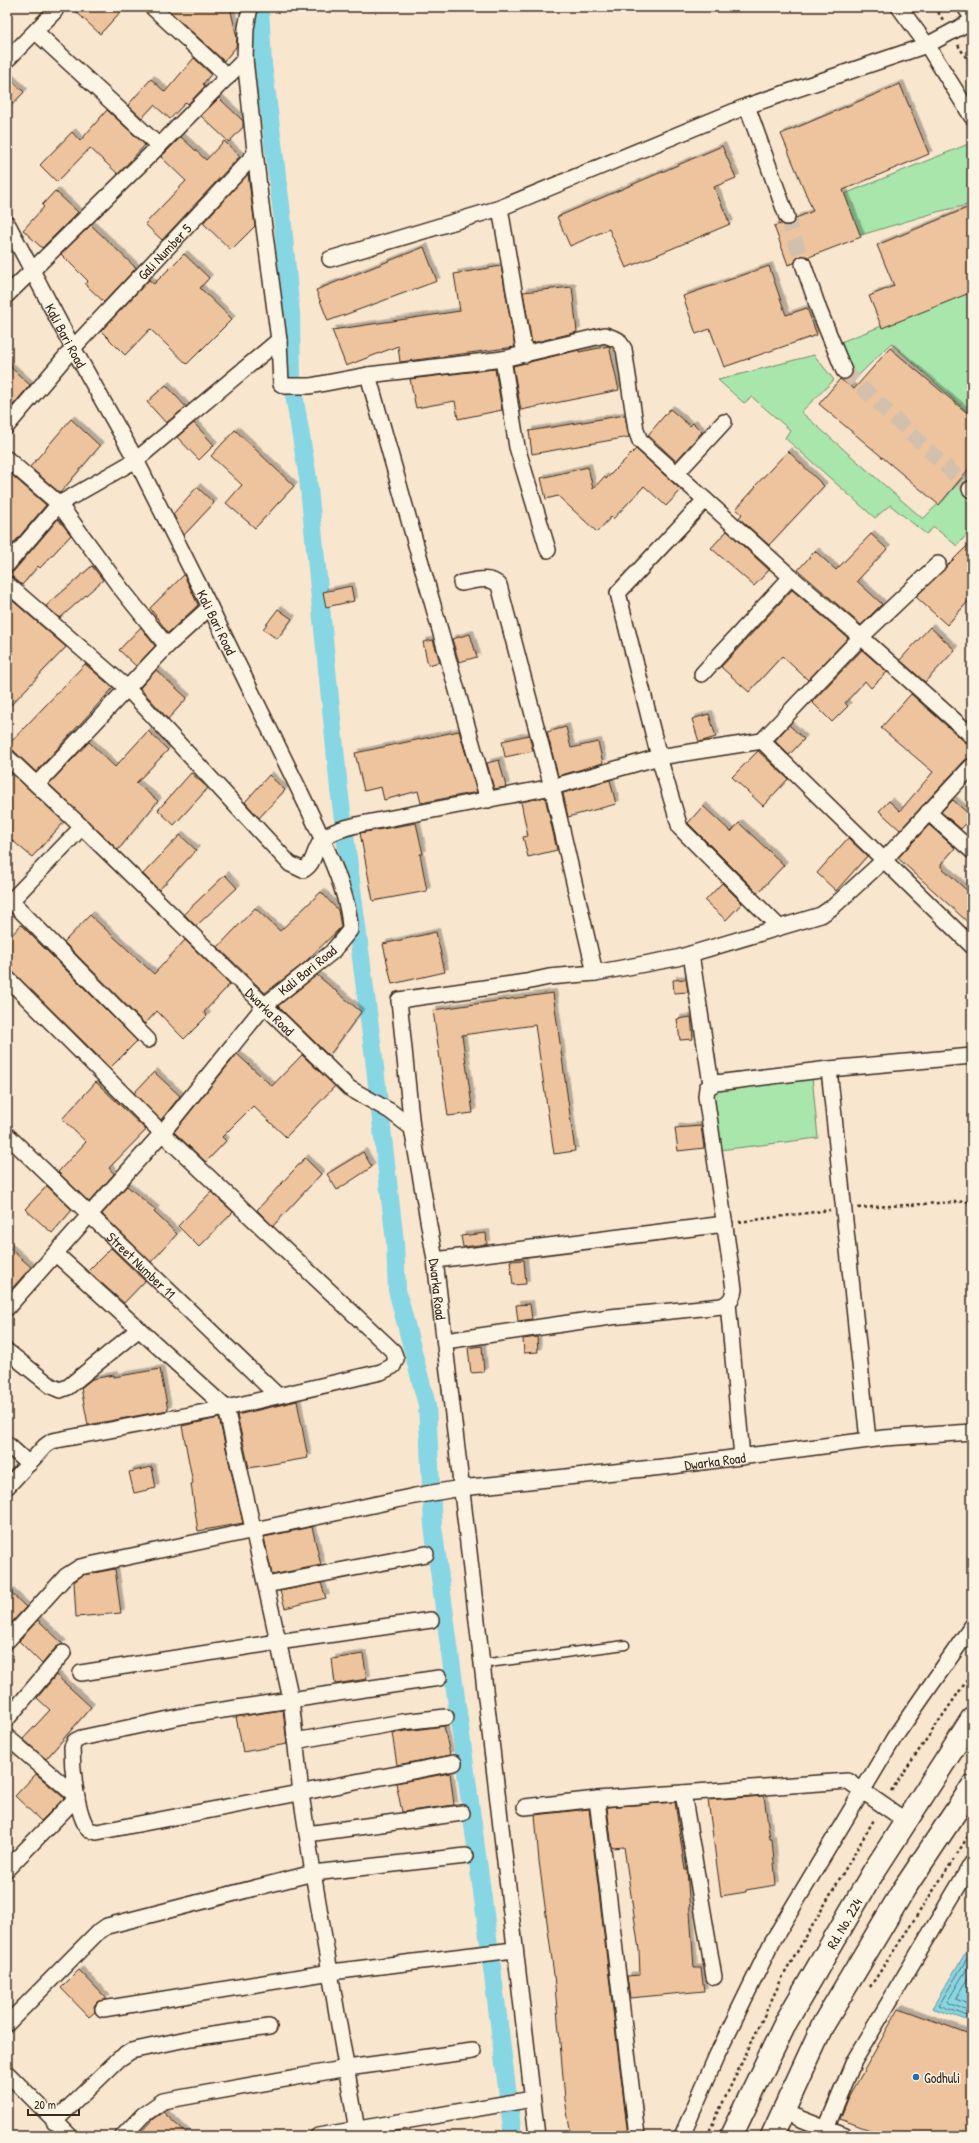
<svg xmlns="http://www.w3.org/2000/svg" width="979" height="2143" font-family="'Patrick Hand',sans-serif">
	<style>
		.green { fill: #a8e6ac; stroke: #728865 }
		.water { fill: #87d6e4; stroke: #699195 }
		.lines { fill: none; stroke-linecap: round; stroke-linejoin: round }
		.shore { stroke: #596f6d; stroke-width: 1 }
		.canal { stroke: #87d6e4; stroke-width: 18 }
		.building { fill: #edc49d; stroke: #3b2a1e; filter: url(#shadow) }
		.minor-tunnel { stroke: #d2c0ac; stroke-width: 15; stroke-dasharray: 15 8; stroke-linecap: butt }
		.service-casing { stroke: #3b2a1e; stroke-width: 11 }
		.minor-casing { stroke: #3b2a1e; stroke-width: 18 }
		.primary-casing { stroke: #3b2a1e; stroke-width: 25 }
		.path { stroke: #3b2a1e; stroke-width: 2.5; stroke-dasharray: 3 3; stroke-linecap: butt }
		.service { stroke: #fcf5e5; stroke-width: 8 }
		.minor { stroke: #fcf5e5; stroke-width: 15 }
		.primary { stroke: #fcf5e5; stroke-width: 22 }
		.poi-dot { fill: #1f6fb2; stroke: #fcf5e5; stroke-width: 1.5 }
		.labels { text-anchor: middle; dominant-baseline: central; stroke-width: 3; stroke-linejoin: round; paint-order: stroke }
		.street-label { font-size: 14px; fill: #3b2a1e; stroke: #fcf5e5 }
		.poi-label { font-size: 14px; fill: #3b2a1e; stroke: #fcf5e5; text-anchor: start }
	</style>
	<defs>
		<filter id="shadow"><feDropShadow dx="3.5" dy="-3.5" stdDeviation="0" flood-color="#0004"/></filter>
	</defs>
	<rect width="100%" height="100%" fill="#f8e6cf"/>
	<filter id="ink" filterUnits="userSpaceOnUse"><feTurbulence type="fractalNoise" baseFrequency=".025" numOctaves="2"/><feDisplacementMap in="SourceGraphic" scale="8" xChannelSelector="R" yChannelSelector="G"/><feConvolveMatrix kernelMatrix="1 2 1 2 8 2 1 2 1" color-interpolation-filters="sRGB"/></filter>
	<g filter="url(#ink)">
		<path class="green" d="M971,143L972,204L937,212L848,239L832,199Z
			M972,291V416L891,343L854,380L838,343Z
			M814,355L834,380L801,412L923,519L972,469V528L957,546L934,527L926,534L890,505L875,518L785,438L790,430L752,397L744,403L718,380Z
			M812,1076L818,1138L720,1150L712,1090Z"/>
		<path class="water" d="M972,1942V2022L932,2008Z"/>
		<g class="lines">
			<path class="shore" d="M972,1950L939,2005L972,2018
				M972,1960L947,2002L972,2013
				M972,1971L956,1999L972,2006"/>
			<path class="canal" d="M260,7L263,64L282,214L291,314L292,383L308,478L339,789L373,1050L395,1242L397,1290L427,1405L433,1526L489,1944L513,2136"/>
		</g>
		<path class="building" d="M71,7H125L100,34Z
			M165,7H230L237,38L236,47L224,61Z
			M194,58L211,74L203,84L205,86L188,104L186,102L170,119L154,105L142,118L128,105L151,79L165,92Z
			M7,76L24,92L7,110Z
			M900,84L929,154L843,190L861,237L809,257L800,256L794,263L788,265L774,226L781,224L790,225L796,218L813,211L781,134Z
			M219,98L243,121V127L229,142L201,116Z
			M107,110L145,145L118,174L90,148L57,182L40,165L72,132L80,141Z
			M181,137L206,160L224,141L240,156L162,240L145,224L186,181L161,157Z
			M722,146L736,178L714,187L730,224L626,268L609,229L570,246L557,217Z
			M248,174L255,226L231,250L203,223Z
			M55,191L78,212L42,248L23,230L44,207L42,205Z
			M972,206V292L882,328L869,296L894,286L877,245Z
			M91,225L136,268L104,302L85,284L88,281L61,254Z
			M424,247L437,281L328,321L316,290Z
			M184,254L209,278L200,288L232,319L187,364L150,329L125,355L101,331L149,280L154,284Z
			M501,266L515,347L400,362L398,346L346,366L332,330L460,311L454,274Z
			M769,266L786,315L807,308L817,335L724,367L710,329L696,334L683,296Z
			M572,287L577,332L532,343L523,292Z
			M609,346L619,390L521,410L513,366L579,350V352Z
			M890,348L972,417V465L939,505L819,404L840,379L854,389Z
			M7,364L30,385L7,412Z
			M495,369L502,410L458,419L455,401L416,408L410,379Z
			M166,385L186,407L166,423L147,402Z
			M670,409L690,426L693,423L702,432L676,461L648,435Z
			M625,415L629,437L532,454L529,431Z
			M71,419L100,446L60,493L30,467Z
			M194,423L214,445L199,460L177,437Z
			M235,430L294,486L255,528L226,503L242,485L211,456Z
			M636,449L681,490L666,506L644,486L613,519L611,517L597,532L558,496L546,499L541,478L588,467L593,489L604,477L606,479Z
			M788,451L824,486L769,545L739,518L742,514L736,509L756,487L755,486Z
			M7,471L46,505L7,551Z
			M197,487L214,503L184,535L173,514Z
			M58,519L71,535L40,568L38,566L22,585L13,577L7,575L14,571Z
			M727,531L769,570L754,586L711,548Z
			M871,534L887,549L857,581L882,604L861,625L798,570L815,551L836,570Z
			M972,541V597L947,625L916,597Z
			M92,566L103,580L60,618L46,606Z
			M184,575L198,605L168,633L150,608Z
			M351,586L354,601L326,607L323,592Z
			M792,590L848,638L808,680L782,656L749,692L721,667Z
			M7,596L66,647L7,709Z
			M278,609L292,619L277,639L263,629Z
			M141,627L155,646L136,666L119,650Z
			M930,627L955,650L925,682L900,660Z
			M470,634L477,657L459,662L452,639Z
			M433,640L440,662L428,665L423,642Z
			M862,650L887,672L871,688L865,681L845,703L848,706L832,722L812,702Z
			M85,664L113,688L36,772L13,750L7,748V746Z
			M156,670L187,698L168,719L140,688Z
			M911,694L966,743L972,745V757L965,760L900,830L879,811L889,801L900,811L933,772L881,728Z
			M709,714L716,737L699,742L692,719Z
			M789,725L804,739L789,755L775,741Z
			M566,727L571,748L598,742L603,763L558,776L547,732Z
			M148,731L168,750L136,783L158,801L118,850L49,784L89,742L115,767Z
			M459,731L477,792L421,803L418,791L384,800L381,787L364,791L355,753Z
			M529,735L533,751L505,757L502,741Z
			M758,751L788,779L763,806L732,777Z
			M499,760L506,787L494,789L487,763Z
			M7,769L64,822L32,857L7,836Z
			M191,773L208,788L174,825L158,810Z
			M269,775L285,790L259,818L245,802Z
			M610,780L616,804L568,817L563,793Z
			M545,797L557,850L528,857L523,837L528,836L521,802Z
			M953,800L972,817L961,829L941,812Z
			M703,806L731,832L739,823L784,865L758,893L688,823Z
			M416,823L423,854H420L427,891L373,901L360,833Z
			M929,825L955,848L941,864V867L972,895V926L898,858Z
			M180,835L196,850L159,890L143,874Z
			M848,838L867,856L836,891L817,873Z
			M225,875L237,888L196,926L184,914Z
			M722,883L742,903L726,920L705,901Z
			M321,892L338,910L341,927L303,964L265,993L218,947L255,908L280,931Z
			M90,915L154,974L185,940L230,984L204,1012L207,1016L184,1039L157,1011L145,1024L64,942Z
			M21,925L137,1041L110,1068L13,972L7,969V940Z
			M436,932L445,972L392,984L383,944Z
			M317,975L361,1012L329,1056L278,1006Z
			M686,979L688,992L674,993L673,980Z
			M553,993L575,1151L554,1154L535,1025L462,1035L473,1113L448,1116L433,1010Z
			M691,1017L693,1039L680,1040L677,1019Z
			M237,1054L272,1086L302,1055L335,1086L286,1137L253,1106L222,1137L226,1141L206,1162L174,1132Z
			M154,1072L180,1096L161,1120L134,1093Z
			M96,1082L146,1130L109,1168L114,1174L89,1202L58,1172L86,1142L62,1119Z
			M701,1126L704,1148L678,1151L675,1128Z
			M363,1152L372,1167L337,1190L327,1174Z
			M305,1158L321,1174L273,1226L257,1210Z
			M47,1186L72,1210L52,1233L25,1209Z
			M127,1186L156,1210L154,1212L177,1234L151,1262L102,1214Z
			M211,1192L233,1212L199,1247L178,1226Z
			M486,1233L487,1244L463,1247L461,1236Z
			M7,1246L31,1267L7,1294Z
			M111,1248L145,1281L124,1303L88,1271Z
			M524,1260L526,1284L513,1285L510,1261Z
			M530,1304L532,1319L518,1321L516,1305Z
			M537,1337L538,1352L524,1353L523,1339Z
			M482,1346L484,1372L471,1373L468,1348Z
			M160,1369L168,1410L88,1425L81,1388L92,1379L114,1375V1377Z
			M297,1401L308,1458L249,1468L237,1415Z
			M219,1418L243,1523L198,1531L191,1484L193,1483L182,1426Z
			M152,1467L156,1488L134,1493L129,1472Z
			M312,1527L321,1565L272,1575L264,1537Z
			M115,1569L121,1613L76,1617L74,1582L83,1575Z
			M321,1583L326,1598L285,1608L280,1591Z
			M7,1589L26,1607L10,1624L7,1621Z
			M38,1620L63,1644L56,1647L42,1664L19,1641Z
			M363,1654L367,1679L335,1684L332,1659Z
			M56,1675L91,1707L46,1759L23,1739L50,1710L37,1698Z
			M283,1710L287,1744L243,1752L236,1717Z
			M444,1726L450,1755L397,1765L392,1733Z
			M450,1773L454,1805L402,1812L396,1783Z
			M36,1774L64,1798L41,1821L15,1796Z
			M764,1796L770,1839H772L776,1885L746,1890V1892L721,1896L708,1800Z
			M675,1802L685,1870H687L694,1968H701L704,1991L630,1998L627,1976L640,1975L639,1950L624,1847L612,1848L607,1807Z
			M589,1809L628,2136H571L565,2099L554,1975L539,1861L535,1815Z
			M79,1970L107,1999L97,2002L94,2006L95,2012L89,2017L61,1988Z
			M899,2008L972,2035V2136H886L840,2119L848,2099Z
			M163,2112L189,2136H137L153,2119Z"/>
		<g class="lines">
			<path class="minor-tunnel" d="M787,217L803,264
				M844,371L970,489"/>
			<g class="service-casing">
				<path id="service" d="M481,1664L625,1645"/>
			</g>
			<g class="minor-casing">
				<g id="minor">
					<path d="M152,7L228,77"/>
					<path d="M250,7L246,28L245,59L260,197L279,340L281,384L285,386H310L368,375L503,359L605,335L618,340L624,349L636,430L640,441L791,577L861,637L762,741L972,946"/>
					<path d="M899,7L927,45L972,117"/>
					<path d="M36,32L159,146"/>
					<path d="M7,60L55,11"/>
					<path d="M747,106L787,217"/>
					<path d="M500,208L525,355"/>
					<path id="s1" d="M7,223L73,348L136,460L210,607L308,808C323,841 350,894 350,930L332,952L265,1005L162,1133L7,1308"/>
					<path d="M330,259L500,208L747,106L927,45L972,21"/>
					<path d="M803,264L819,310L844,371"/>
					<path d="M7,295L159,146L245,59"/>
					<path d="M503,359L517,447L548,550"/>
					<path d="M368,375L488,800"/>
					<path id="s2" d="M7,426L73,348L255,154"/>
					<path d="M7,459L59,504L119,586L167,646"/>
					<path d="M676,474L724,422"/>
					<path d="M970,489L972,490"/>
					<path d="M705,500L618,593L659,757L680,828L779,927"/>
					<path d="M938,564L861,637L972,736"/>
					<path d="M7,565L59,504L136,460L279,340"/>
					<path d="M461,583C474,581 489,575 499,585L552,787L595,973"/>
					<path d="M7,584L127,688L290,864L303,870C316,863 313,849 323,839C333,830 349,827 361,824L552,787L659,757L762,741"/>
					<path d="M702,674L791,577"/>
					<path id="s3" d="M7,757L82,827L349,1088L390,1111L412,1128L435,1260L537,2136"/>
					<path d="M37,784L167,646L210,607"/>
					<path d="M928,812L972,851"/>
					<path d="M11,901L148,1040"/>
					<path d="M7,905L82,827"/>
					<path d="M691,954L711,1084"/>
					<path d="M7,978L162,1133L393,1351L396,1359L393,1366L381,1372L226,1408L291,1699L301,1794L313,1873L358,2136"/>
					<path d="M829,1069L868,1440"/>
					<path d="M412,1128L399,1000L526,982L549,977L595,973L677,958L821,915L834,906L884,860L972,766"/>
					<path id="s4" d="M7,1135L277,1395"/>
					<path d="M435,1260L725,1224"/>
					<path d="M728,1303L742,1457"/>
					<path d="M445,1341L610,1317L722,1306C730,1302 733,1298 734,1289L706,1096L707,1088L716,1083L829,1069L972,1056"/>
					<path d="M7,1351L51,1386L60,1390L68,1387L139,1329"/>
					<path d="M7,1444L29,1464"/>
					<path d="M7,1487L45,1446L52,1441L226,1408L56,1254"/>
					<path d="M266,1585L426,1554"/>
					<path id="s5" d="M7,1641L66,1576L80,1567L415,1496L461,1488L672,1466L884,1438L972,1432"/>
					<path d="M81,1673L278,1642L431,1620"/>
					<path d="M439,1678L183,1716L81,1738L75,1741L72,1747C72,1767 76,1815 89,1830L97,1832L454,1763"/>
					<path d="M7,1719L63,1653"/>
					<path d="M7,1737L77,1797L7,1869"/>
					<path d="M295,1741L402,1722L446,1717"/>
					<path d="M683,1793L714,1977"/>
					<path d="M597,1799L637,2136"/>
					<path d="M525,1807L597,1799L848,1781L906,1821"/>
					<path d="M307,1834L462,1813"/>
					<path d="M103,2009L331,1972L514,1950"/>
					<path d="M7,2024L97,1933L107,1926L313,1873L466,1856"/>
					<path d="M7,2073L70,2136"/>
					<path d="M783,2112L845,2136"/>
					<path d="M54,2122L119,2059L131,2051L191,2038L269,2027"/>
					<path d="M123,2136L143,2115L163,2101L347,2068L473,2051"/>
					<path d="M318,2136L532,2099"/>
					<path d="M682,2136L717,2055L772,1942L894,1738L972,1626"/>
					<path d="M823,2136L854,2061L972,1863"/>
				</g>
			</g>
			<g class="primary-casing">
				<g id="primary">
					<path d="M969,7L972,11"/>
					<path id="s6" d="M731,2136L786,2022L874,1871L972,1719"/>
					<path d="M772,2136L824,2023L904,1889L972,1787"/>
				</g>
			</g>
			<path class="path" d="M935,7L943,20
				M958,45L972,67
				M858,1208L972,1201
				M739,1222L830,1210
				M891,1791L972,1673
				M957,1854L972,1830
				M870,1987L954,1859
				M707,2136L782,1978L875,1818"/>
			<use href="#service" class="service"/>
			<use href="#minor" class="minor"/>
			<use href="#primary" class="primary"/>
		</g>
	</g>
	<circle class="poi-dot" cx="916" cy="2077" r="4"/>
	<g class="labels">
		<g class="street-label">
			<text stroke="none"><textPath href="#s2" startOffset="235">Gali Number 5</textPath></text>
			<text stroke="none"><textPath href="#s1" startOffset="127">Kali Bari Road</textPath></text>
			<text stroke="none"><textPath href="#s1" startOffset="451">Kali Bari Road</textPath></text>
			<text transform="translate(307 970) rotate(-39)">Kali Bari Road</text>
			<text stroke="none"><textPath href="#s3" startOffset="366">Dwarka Road</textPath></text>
			<text stroke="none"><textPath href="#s4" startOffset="187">Street Number 11</textPath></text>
			<text stroke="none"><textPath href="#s3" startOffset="714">Dwarka Road</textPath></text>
			<text stroke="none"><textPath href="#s5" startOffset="749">Dwarka Road</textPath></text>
			<text stroke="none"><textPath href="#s6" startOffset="241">Rd. No. 224</textPath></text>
		</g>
		<g class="poi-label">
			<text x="924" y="2077">Godhuli</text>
		</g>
	</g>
	<rect width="979" height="2143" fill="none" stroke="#fcf5e5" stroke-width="24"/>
	<rect x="12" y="12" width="955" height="2119" fill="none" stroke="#3b2a1e" stroke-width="1.5" filter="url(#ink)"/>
	<path d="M28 2109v6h51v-6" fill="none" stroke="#3b2a1e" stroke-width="2"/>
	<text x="34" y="2109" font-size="12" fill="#3b2a1e" stroke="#fcf5e5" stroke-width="3" paint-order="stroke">20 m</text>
</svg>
